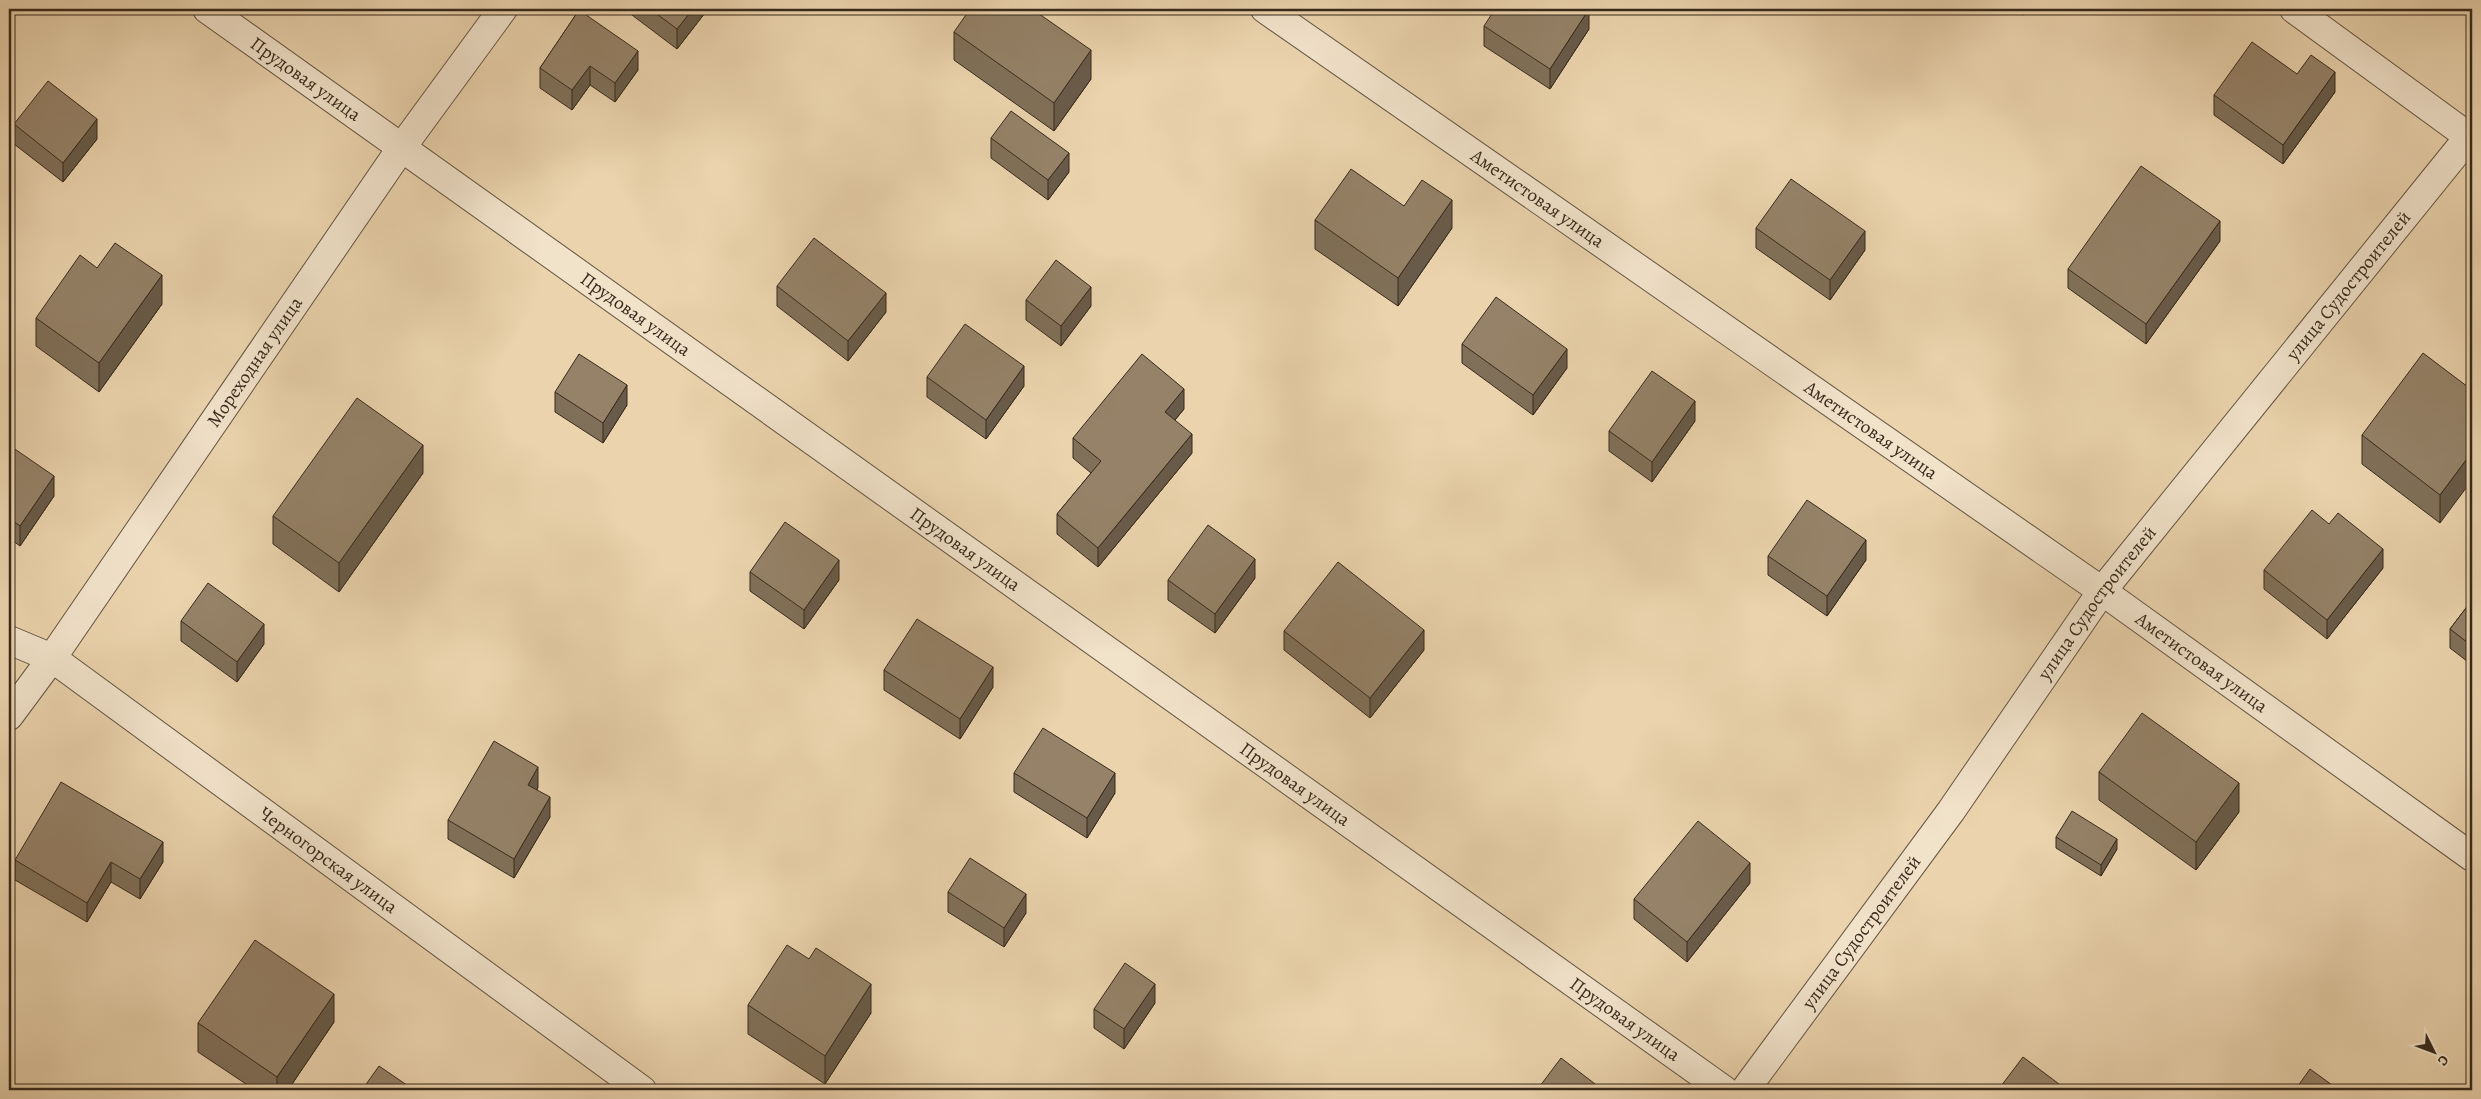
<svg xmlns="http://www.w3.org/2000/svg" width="2481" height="1099" font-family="Alegreya,serif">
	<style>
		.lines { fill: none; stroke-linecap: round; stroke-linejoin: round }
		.minor-casing { stroke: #645441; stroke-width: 30 }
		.minor { stroke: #f1e2ca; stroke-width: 28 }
		.wall { fill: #807059; stroke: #382a1d }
		.shaded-wall { fill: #685b49; stroke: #382a1d }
		.building { fill: #958268; stroke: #382a1d }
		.labels { text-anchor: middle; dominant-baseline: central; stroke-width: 4; stroke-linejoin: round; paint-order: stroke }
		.street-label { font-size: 19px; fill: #382a1d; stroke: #f1e2ca }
	</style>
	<rect width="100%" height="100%" fill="#ead3ad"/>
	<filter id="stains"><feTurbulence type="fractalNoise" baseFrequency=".004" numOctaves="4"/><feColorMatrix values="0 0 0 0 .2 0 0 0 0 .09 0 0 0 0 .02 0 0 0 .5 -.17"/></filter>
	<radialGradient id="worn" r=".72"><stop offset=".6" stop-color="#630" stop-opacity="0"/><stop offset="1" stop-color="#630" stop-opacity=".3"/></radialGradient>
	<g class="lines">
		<g class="minor-casing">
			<g id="minor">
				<path id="s1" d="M207,9L1724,1090"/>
				<path id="s2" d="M1265,9L2102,591L2472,857"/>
				<path d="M2294,9L2472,139"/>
				<path id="s3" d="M9,640L52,658L642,1090"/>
				<path id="s4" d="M9,716L52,658L402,147L503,9"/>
				<path id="s5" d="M1745,1090L1951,811L2102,591L2472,133"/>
			</g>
		</g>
		<use href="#minor" class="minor"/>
	</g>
	<path class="wall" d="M624,9H708L677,49Z
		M2014,9H2028L2024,15Z
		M579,10L638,70L615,102L590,85L572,110L540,88V68Z
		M1484,26L1589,29L1550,89L1484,46Z
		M954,32L1091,79L1054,131L954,60Z
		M2297,74L2335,92L2283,164L2214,115V95Z
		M14,124L97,139L63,182L14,144Z
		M991,138L1069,172L1048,200L991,158Z
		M1404,206L1452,228L1398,306L1315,249V220Z
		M1756,228L1865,250L1830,300L1756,248Z
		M2220,241L2146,344L2068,288V269Z
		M97,268L162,304L99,392L36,346V318Z
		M777,286L886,312L848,361L777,306Z
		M1026,300L1091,306L1061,346L1026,320Z
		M1462,344L1567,368L1533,415L1462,363Z
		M927,377L1024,386L986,439L927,397Z
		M2472,390L2440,523L2362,464V435Z
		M555,392L627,405L603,443L555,412Z
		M1184,409L1175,420L1192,453L1098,567L1057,534V514L1091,473L1073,458V438Z
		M1695,421L1652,482L1609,451V431Z
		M9,445L54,496L20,546L9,538Z
		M423,473L339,592L273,544V516Z
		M1768,556L1866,560L1827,616L1768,575Z
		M2383,568L2327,639L2264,589V570Z
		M750,572L839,580L804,629L750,591Z
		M1255,578L1215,633L1168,600V580Z
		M2472,600V665L2450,648V629Z
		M181,621L264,644L237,682L181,641Z
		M1284,631L1424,650L1370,718L1284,650Z
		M884,670L993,687L960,739L884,690Z
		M2099,772L2239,812L2196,870L2099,800Z
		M1014,773L1115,793L1087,838L1014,792Z
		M538,787L537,790L550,817L514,878L448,839V820Z
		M2056,837L2117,849L2101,876L2056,848Z
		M15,860L163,862L140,899L111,882L87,922L15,880Z
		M1750,883L1687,962L1634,919V899Z
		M948,892L1026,913L1004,947L948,912Z
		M1155,1003L1124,1049L1094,1028V1009Z
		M748,1005L871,1013L825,1084L748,1034Z
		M334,1022L288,1090H255L198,1052V1023Z"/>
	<path class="shaded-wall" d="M693,9H708L677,49V29Z
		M1589,9V29L1550,89V69Z
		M2024,9H2028L2024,15Z
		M1091,50V79L1054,131V103Z
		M638,51V70L615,102V83Z
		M590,66V85L572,110V90Z
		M2335,72V92L2283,164V145Z
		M97,119V139L63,182V163Z
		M1069,153V172L1048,200V180Z
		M1452,200V228L1398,306V278Z
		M2220,221V241L2146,344V324Z
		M1865,231V250L1830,300V280Z
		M162,275V304L99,392V363Z
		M1091,287V306L1061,346V326Z
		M886,293V312L848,361V341Z
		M1567,349V368L1533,415V395Z
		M1024,366V386L986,439V420Z
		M627,385V405L603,443V423Z
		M1184,389V409L1165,432V412Z
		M1695,401V421L1652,482V462Z
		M1192,434V453L1098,567V548Z
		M423,445V473L339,592V563Z
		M2472,452V480L2440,523V495Z
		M54,476V496L20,546V526Z
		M1866,540V560L1827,616V596Z
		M2383,549V568L2327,639V620Z
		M1255,559V578L1215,633V614Z
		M839,560V580L804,629V610Z
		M264,624V644L237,682V662Z
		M1424,630V650L1370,718V698Z
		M993,667V687L960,739V719Z
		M538,767V787L528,804V785Z
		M1115,773V793L1087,838V818Z
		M2239,783V812L2196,870V842Z
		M550,797V817L514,878V859Z
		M2117,839V849L2101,876V865Z
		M163,842V862L140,899V879Z
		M111,862V882L87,922V903Z
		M1750,863V883L1687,962V942Z
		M1026,894V913L1004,947V928Z
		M871,984V1013L825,1084V1056Z
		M1155,984V1003L1124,1049V1029Z
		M334,994V1022L288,1090H277V1077Z"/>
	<path class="building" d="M650,9H693L677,29Z
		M970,9H1032L1091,50L1054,103L954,32Z
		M1495,9H1589L1550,69L1484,26Z
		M579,10L638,51L615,83L590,66L572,90L540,68Z
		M2252,42L2297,74L2311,55L2335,72L2283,145L2214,95Z
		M48,81L97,119L63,163L14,124Z
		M1011,111L1069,153L1048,180L991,138Z
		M2141,166L2220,221L2146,324L2068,269Z
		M1351,169L1404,206L1422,180L1452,200L1398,278L1315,220Z
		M1791,179L1865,231L1830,280L1756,228Z
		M814,238L886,293L848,341L777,286Z
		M115,243L162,275L99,363L36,318L80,255L97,268Z
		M1056,260L1091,287L1061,326L1026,300Z
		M1496,297L1567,349L1533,395L1462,344Z
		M965,324L1024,366L986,420L927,377Z
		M2423,353L2472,390V452L2440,495L2362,435Z
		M579,354L627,385L603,423L555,392Z
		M1142,354L1184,389L1165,412L1192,434L1098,548L1057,514L1101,461L1073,438Z
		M1652,371L1695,401L1652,462L1609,431Z
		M357,398L423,445L339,563L273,516Z
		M9,445L54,476L20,526L9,518Z
		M1807,500L1866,540L1827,596L1768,556Z
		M2312,510L2329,524L2338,513L2383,549L2327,620L2264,570Z
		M785,522L839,560L804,610L750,572Z
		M1208,525L1255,559L1215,614L1168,580Z
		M1338,562L1424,630L1370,698L1284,631Z
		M208,583L264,624L237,662L181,621Z
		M2472,600V646L2450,629Z
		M917,619L993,667L960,719L884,670Z
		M2142,713L2239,783L2196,842L2099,772Z
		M1043,728L1115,773L1087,818L1014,773Z
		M494,741L538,767L528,785L550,797L514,859L448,820Z
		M61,782L163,842L140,879L111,862L87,903L15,860Z
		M2072,811L2117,839L2101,865L2056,837Z
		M1698,821L1750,863L1687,942L1634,899Z
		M970,858L1026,894L1004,928L948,892Z
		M255,940L334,994L277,1077L198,1023Z
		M787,945L809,959L816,948L871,984L825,1056L748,1005Z
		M1125,963L1155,984L1124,1029L1094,1009Z
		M2023,1057L2067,1090H1998Z
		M1561,1058L1603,1090H1537Z
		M379,1066L414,1090H362Z
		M2310,1069L2339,1090H2295Z"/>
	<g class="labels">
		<g class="street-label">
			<text stroke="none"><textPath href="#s1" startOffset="121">Прудовая улица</textPath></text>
			<text stroke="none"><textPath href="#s2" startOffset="332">Аметистовая улица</textPath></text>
			<text stroke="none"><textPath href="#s5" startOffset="1006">улица Судостроителей</textPath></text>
			<text stroke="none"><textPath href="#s1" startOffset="526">Прудовая улица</textPath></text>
			<text stroke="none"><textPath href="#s4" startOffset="431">Мореходная улица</textPath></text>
			<text stroke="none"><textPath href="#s2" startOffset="738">Аметистовая улица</textPath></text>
			<text stroke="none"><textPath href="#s1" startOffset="931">Прудовая улица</textPath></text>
			<text stroke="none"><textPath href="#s5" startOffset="601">улица Судостроителей</textPath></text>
			<text stroke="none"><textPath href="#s2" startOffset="1142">Аметистовая улица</textPath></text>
			<text stroke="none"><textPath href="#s1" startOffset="1336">Прудовая улица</textPath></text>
			<text stroke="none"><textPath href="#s3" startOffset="389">Черногорская улица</textPath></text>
			<text stroke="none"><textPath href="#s5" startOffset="196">улица Судостроителей</textPath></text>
			<text stroke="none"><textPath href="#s1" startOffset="1741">Прудовая улица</textPath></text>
		</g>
	</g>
	<rect width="2481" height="1099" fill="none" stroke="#ead3ad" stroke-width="30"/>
	<rect x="10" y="10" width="2461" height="1079" fill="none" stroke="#382a1d" stroke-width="2.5"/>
	<rect x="15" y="15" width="2451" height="1069" fill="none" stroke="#382a1d"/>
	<g transform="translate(2434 1052) rotate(132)" stroke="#f1e2ca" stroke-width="4" paint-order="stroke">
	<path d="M0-4L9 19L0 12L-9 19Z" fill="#382a1d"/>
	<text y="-8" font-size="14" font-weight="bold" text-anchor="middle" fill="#382a1d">С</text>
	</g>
	<rect width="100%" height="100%" filter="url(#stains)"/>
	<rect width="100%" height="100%" fill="url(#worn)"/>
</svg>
